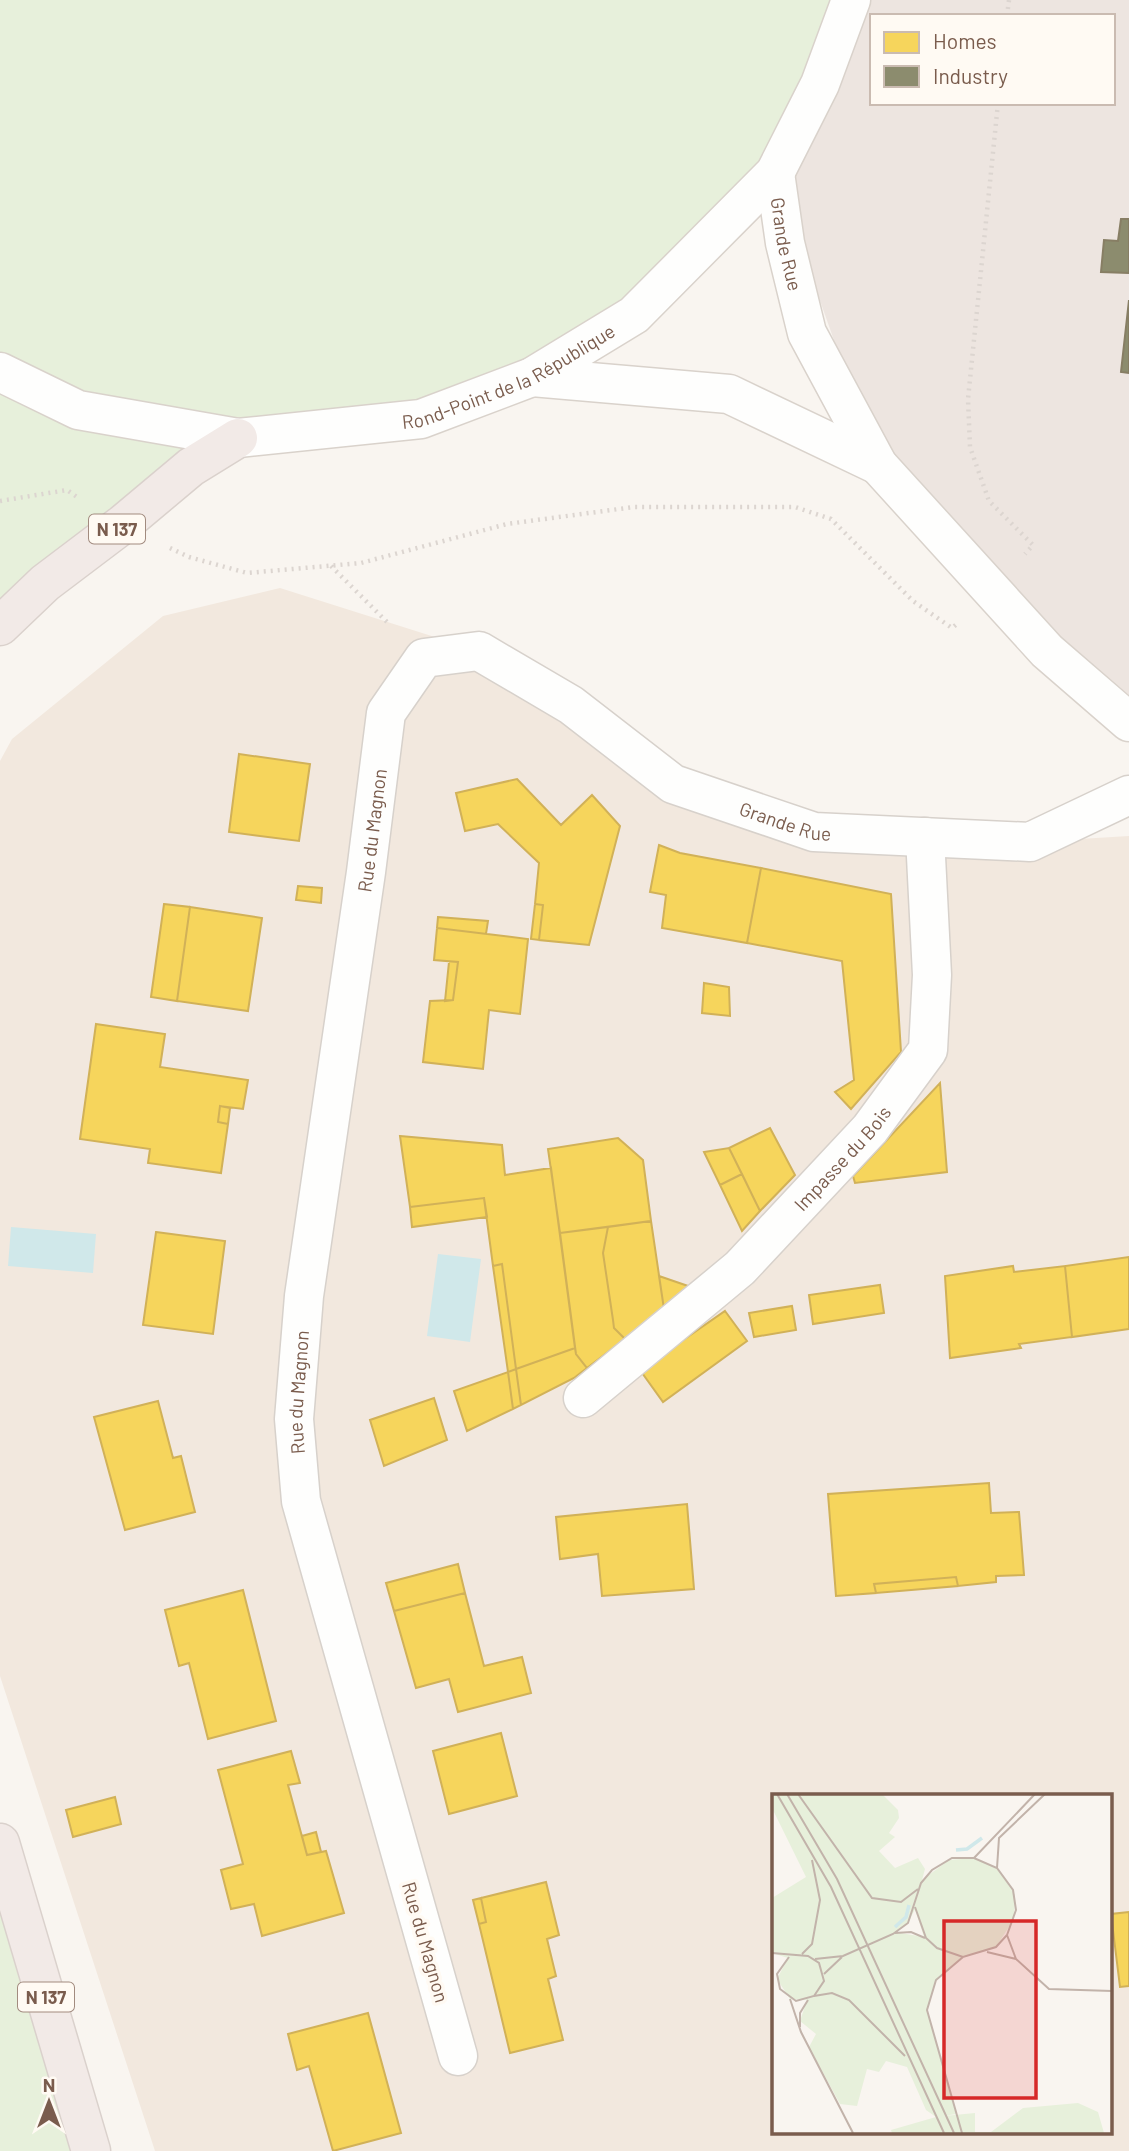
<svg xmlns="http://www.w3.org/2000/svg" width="1129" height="2151" font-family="Barlow,sans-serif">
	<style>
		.residential { fill: #f2e8de; fill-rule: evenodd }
		.industrial { fill: #ede5e0; fill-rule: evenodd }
		.green { fill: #e7f0db }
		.water { fill: #d0e8ea }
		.homes { fill: #f6d55c; stroke: #d1b158; stroke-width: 2 }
		.industry { fill: #8c8c6e; stroke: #877e64; stroke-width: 2 }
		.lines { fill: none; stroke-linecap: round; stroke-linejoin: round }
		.street-casing { stroke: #d7d1cb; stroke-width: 41 }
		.secondary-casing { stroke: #d9d2cb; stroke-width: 41 }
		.highway-casing { stroke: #dad1cc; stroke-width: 41 }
		.path { stroke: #dcd5d0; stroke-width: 4.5; stroke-dasharray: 2 5; stroke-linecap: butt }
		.street { stroke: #fefefd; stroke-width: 38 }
		.secondary { stroke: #fefefd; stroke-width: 38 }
		.highway { stroke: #f2eae7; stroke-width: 38 }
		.labels { text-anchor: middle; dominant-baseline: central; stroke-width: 7; stroke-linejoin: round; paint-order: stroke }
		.shield { fill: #fffaf3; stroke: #a28b7f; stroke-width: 2 }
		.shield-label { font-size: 18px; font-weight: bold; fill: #7a5c4d }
		.street-label { font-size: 19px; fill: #7a5c4d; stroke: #fffaf3 }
		.inset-river { fill: none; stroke: #d0e8ea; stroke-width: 3.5 }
		.inset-road { fill: none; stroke: #c2b3aa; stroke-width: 2 }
		.view { fill: #d62828; fill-opacity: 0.15; stroke: #d62828; stroke-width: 3.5 }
		.inset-edge { fill: none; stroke: #7a5c4d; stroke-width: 3.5 }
	</style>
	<rect width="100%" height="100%" fill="#f9f5f0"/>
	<path class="residential" d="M280,588L479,651L673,784L814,832L1030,842L1129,836V2151H155L0,1676V761L12,739L163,616ZM774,1796H1110V2132H774Z"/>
	<path class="industrial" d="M851,0H1129V722L878,465L775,173ZM872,16H1113V103H872Z"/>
	<path class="green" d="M0,0H850L775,173L532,377L238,438L0,626Z
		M0,1843L93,2151H0Z"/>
	<path class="water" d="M11,1227L96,1234L93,1273L8,1266Z
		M438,1254L481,1259L470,1342L427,1336Z"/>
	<path class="homes" d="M239,754L310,764L299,841L229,832Z
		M517,779L561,825L592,795L620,826L589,945L539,940L543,905L535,904L539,863L498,824L465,831L456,793Z
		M659,845L680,853L761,868L747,943L662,928L666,895L650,892Z
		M761,868L891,894L901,1052L851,1109L835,1092L854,1080L842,961L747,943Z
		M298,886L322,888L321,903L296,900Z
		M164,904L190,907L177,1001L151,997Z
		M535,904L543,905L539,940L531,939Z
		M190,907L262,918L248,1011L177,1001Z
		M438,917L488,921L486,934L437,928Z
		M437,928L528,939L520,1014L489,1010L483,1069L423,1062L430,1001L453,1000L458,962L434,960Z
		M449,962H458L453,1000L445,1001Z
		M704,983L729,987L730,1016L702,1013Z
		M96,1024L165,1034L160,1067L248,1080L243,1109L220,1106L218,1122L228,1124L221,1173L148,1163L150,1149L80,1139Z
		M940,1083L947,1172L855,1183L853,1176Z
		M220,1106L230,1108L228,1124L218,1122Z
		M770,1128L795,1175L760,1211L729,1148Z
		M400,1136L502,1145L505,1175L551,1168L575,1348L516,1369L502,1264L493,1266L484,1198L410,1207Z
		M618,1138L643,1160L651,1221L560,1233L548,1149Z
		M729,1148L742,1174L720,1185L704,1152Z
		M742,1174L760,1211L742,1231L720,1185Z
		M484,1198L487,1217L412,1227L410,1207Z
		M651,1221L664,1309L625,1339L614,1328L613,1320L603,1253L608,1227Z
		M608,1227L603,1253L613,1320L614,1328L625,1339L587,1368L576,1354L560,1233Z
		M156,1232L225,1241L213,1334L143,1325Z
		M1129,1257V1329L1072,1337L1065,1266Z
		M502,1264L516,1369L508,1372L493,1266Z
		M1013,1266L1014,1272L1065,1266L1072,1337L1019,1344L1021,1348L950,1358L945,1276Z
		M659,1276L688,1286L664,1309Z
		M880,1285L884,1313L813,1324L809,1295Z
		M792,1306L796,1330L754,1337L749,1313Z
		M725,1311L747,1341L663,1402L640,1370Z
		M575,1348L576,1354L587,1368L574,1378L521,1405L516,1369Z
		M516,1369L521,1405L513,1409L508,1372Z
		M508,1372L513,1409L467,1431L454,1391Z
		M434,1398L447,1440L384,1466L370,1420Z
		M158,1401L173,1458L181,1456L195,1512L125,1530L94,1417Z
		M989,1483L991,1513L1019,1512L1024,1575L996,1576V1582L958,1586L956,1577L874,1584L876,1593L836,1596L828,1494Z
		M687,1504L694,1589L602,1596L598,1554L560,1559L556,1517Z
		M458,1564L465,1593L394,1611L386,1583Z
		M956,1577L958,1586L876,1593L874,1584Z
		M243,1590L276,1721L208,1739L189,1663L179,1666L165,1610Z
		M465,1593L484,1666L522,1657L531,1693L458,1712L449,1679L416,1688L394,1611Z
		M501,1733L517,1796L449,1814L433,1751Z
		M291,1751L300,1783L288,1785L307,1855L326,1851L344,1913L262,1936L254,1904L231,1909L221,1870L243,1864L218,1770Z
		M115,1797L121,1824L73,1837L66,1810Z
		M316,1832L321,1852L307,1855L302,1836Z
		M546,1882L559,1935L547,1939L556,1976L548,1979L563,2040L510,2053L479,1924L486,1922L481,1898Z
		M481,1898L486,1922L479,1924L473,1900Z
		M1129,1912V1986L1120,1987L1111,1914Z
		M368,2013L401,2133L333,2151L309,2066L297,2070L288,2034Z"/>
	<path class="industry" d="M1121,219H1129V273L1101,272L1104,240L1118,241Z
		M1129,300V373L1121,372Z"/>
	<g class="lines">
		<g class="street-casing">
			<g id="street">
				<path id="s1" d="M583,1398L740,1268L870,1129L928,1050L932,975L925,837"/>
				<path id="s2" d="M458,2056L301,1501L294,1419L304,1296L366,872L386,713L424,658L479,651L571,705L673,784L814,832L1030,842L1129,795"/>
			</g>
		</g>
		<g class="secondary-casing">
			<g id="secondary">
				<path id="s3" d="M775,173L785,243L807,333L878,465L1047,651L1129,722"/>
				<path id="s4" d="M0,372L78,410L238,438L421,419L532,377L634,315L775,173L820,84L851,0"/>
				<path d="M532,377L729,394L878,465"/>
			</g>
		</g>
		<g class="highway-casing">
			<path id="highway" d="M0,626L45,583L123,524L191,467L238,438
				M0,1843L91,2151"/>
		</g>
		<path class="path" d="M1007,16L1009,0
			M998,103L968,399L970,447L989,501L1033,545L1025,554
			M0,501L67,490L77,497
			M170,548L189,557L247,573L361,563L507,524L634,507H795L831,519L913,601L952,628L958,623
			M331,566L389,624"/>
		<use href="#street" class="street"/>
		<use href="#secondary" class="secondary"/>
		<use href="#highway" class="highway"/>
	</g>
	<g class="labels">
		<g class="shield">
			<rect x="89" y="514.5" width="56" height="29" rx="5"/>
			<rect x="18" y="1982.5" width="56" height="29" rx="5"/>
		</g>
		<g class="shield-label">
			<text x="117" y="529">N 137</text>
			<text x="46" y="1997">N 137</text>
		</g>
		<g class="street-label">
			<text stroke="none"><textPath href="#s3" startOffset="72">Grande Rue</textPath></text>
			<text stroke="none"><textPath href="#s4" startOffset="530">Rond-Point de la République</textPath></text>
			<text stroke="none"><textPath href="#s2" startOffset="1848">Grande Rue</textPath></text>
			<text stroke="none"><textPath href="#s2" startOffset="1253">Rue du Magnon</textPath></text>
			<text stroke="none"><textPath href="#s1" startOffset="354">Impasse du Bois</textPath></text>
			<text stroke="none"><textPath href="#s2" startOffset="686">Rue du Magnon</textPath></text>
			<text transform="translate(426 1942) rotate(74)">Rue du Magnon</text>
		</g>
	</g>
	<g transform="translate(772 1794)">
		<rect width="340" height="340" fill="#f9f5f0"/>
		<path d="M0,0H110L126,16L127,24L117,39L123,43L107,57L123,74L146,64L153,75L150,86L177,66L202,64L225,74L243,101L242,125L224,153L191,163L164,186L155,216L184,320L172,322L203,319V338H219L251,314L306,309L326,318L332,339H120L119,336L164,323L154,316L135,273L114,267L107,278L95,275L85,312L68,310L37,253L44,240L28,227L35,206L18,205L5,185L16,164L0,159V104L34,83L0,14ZM143,115L152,143L123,138L136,129Z" fill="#e7f0db" fill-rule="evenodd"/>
		<path class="inset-river" d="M184,56L195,55L210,44M123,133L134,123L137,111"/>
		<path class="inset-road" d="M5,0L59,93L172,339M15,0L65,85L182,339M26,0L100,104L129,108L146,95M202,64L263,0M225,74L227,44L273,0M123,139L139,138L153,144M235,141L244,165L277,195L340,197M215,158L244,165M0,159L36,162L47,169L52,187L42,202L24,207L8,195L5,180L17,163M30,160L40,150L48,106L40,66M43,165L71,162L121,140L136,129L149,89L160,76L180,64H202L225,74L241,96L244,116L235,141L224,153L191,163L165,154L154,144L143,113M52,180L70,163M42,202L60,199L77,206L133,262M18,205L29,238L81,339M28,233V219L36,206M190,339L155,216L164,186L191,163"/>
		<path class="view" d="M172,127H264V304H172Z"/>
		<rect width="340" height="340" class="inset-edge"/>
	</g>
	<rect x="870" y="14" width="245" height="91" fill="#fffaf3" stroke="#cabbb1" stroke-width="2"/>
	<rect x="884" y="32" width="35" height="21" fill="#f6d55c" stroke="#cabbb1" stroke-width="2"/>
	<text x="933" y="49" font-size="21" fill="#7a5c4d">Homes</text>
	<rect x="884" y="66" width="35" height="21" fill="#8c8c6e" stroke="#cabbb1" stroke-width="2"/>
	<text x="933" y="84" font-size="21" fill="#7a5c4d">Industry</text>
	<g transform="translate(49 2102)" stroke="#fffaf3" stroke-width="5" paint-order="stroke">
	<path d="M0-5L12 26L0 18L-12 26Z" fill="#7a5c4d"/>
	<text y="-10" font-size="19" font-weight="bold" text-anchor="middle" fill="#7a5c4d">N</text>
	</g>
</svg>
